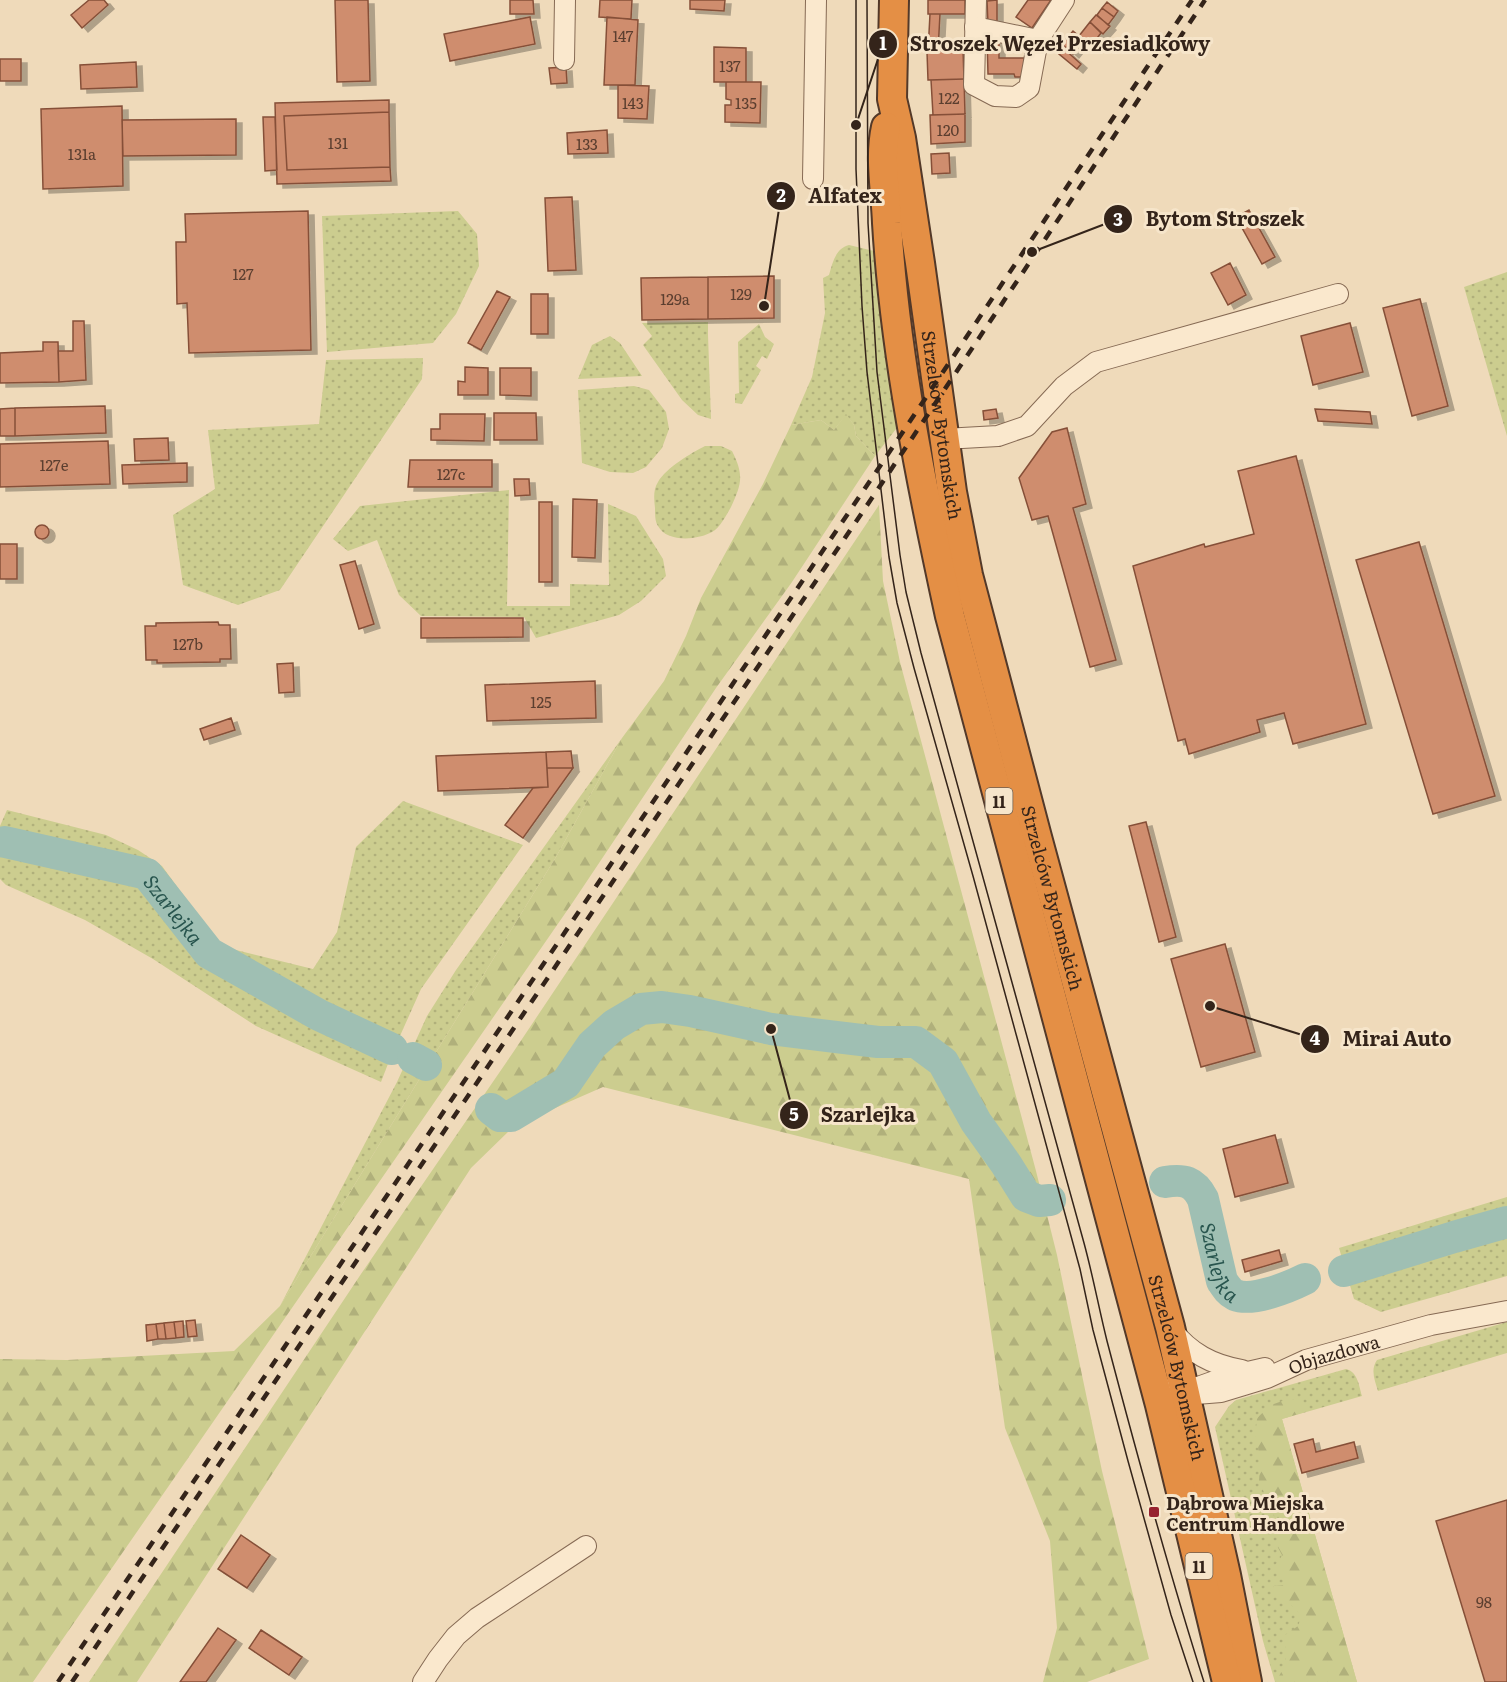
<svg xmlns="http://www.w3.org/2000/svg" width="1507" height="1682" font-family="Literata,serif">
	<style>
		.grass { fill: url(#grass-dots) }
		.forest { fill: url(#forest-firs) }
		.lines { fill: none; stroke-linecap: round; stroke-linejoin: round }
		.river { stroke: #9fbfb3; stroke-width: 32 }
		.building { fill: #cf8d6e; stroke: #865039; stroke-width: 1.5; filter: url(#shadow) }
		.minor-casing { stroke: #866a54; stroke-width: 22 }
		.highway-casing { stroke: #533929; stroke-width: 32 }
		.minor { stroke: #fae8cd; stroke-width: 20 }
		.highway { stroke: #e48f45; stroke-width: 28 }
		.tram { stroke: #34241a; stroke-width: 1.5 }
		.rail { stroke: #34241a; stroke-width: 4.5; stroke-dasharray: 10 10; stroke-linecap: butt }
		.poi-dot { fill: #97222f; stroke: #f6e5ca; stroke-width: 2 }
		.labels { text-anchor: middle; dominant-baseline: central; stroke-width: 6; stroke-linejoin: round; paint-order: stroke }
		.number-label { font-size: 15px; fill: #5b3e2f }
		.shield { fill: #f6e5ca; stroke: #6e5e4f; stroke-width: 1.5 }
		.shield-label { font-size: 16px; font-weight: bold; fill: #34241a }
		.street-label { font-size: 18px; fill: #34241a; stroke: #f6e5ca }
		.poi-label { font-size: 18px; font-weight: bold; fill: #34241a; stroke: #f6e5ca; text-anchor: start }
		.water-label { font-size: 20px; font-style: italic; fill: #28554e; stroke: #f6e5ca }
		.leader { fill: none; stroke: #34241a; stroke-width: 2 }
		.callout-dot { fill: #34241a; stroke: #f6e5ca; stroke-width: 2 }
		.mark-label { font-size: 18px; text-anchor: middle; font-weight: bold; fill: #fff }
		.callout-label { font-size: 20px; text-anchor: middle; font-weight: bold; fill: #34241a; stroke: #f6e5ca; stroke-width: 6; stroke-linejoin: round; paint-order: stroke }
	</style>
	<defs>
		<pattern id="grass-dots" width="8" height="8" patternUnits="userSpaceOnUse" patternTransform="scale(1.5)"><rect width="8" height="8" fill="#cccd8f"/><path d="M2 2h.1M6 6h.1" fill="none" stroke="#b0b07b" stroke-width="1.8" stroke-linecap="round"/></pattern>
		<pattern id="forest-firs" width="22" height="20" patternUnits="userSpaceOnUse" patternTransform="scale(1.5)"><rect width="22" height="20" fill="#cccd8f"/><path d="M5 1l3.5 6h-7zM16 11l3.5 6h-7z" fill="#b0b07b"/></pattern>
		<filter id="shadow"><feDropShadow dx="6" dy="4" stdDeviation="0" flood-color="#0004"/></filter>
	</defs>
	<rect width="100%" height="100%" fill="#efdaba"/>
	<path class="grass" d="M458,211L477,234L479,266L456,314L433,343L327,352L322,216Z
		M849,245L878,252L903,420L875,456L856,436L854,425L846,415L834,430L821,420L791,425L812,377L825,313L823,278L829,275C833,262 835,249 849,245Z
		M1507,272V436L1464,287Z
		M708,322V335L711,419L698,415L682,400L643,345L652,336L642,323Z
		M759,324L765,337L774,344L767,359L762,356L756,366L761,370L742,404L735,403V394L739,393L738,342Z
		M610,336L620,343L642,376L578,379L592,345Z
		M423,358L422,379L280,590L238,605L183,585L173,515L215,489L208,430L319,424L326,360Z
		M634,386L649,390L666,412L669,429L662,448L646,467L633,473L610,472L582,463L578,390Z
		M705,446H721L732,451C744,475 742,483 731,507C727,514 720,528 712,532C698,540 667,543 658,526C655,522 655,514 655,508C654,499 653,490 658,482C666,468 691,453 705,446Z
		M509,490L507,606H570V584L609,585L608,504L636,516L663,559L666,576L641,601L619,615L536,638L524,617L421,616L399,595L377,540L348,551L333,539L360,506Z
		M622,738L556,857L280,1306L397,1082L427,1016L456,970Z
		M403,801L523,845L421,989L391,1056L381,1082L256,1026L153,959L85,920L6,885L0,879V826L7,810L106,835L138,850L162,866L220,946L313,969L337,932L356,847Z
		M1507,1197V1276L1381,1312L1354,1299L1339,1248Z
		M1507,1322V1353L1378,1391C1375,1381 1370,1370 1377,1360Z
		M1346,1369C1358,1372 1359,1386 1362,1396L1282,1419L1357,1682H1275L1263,1641L1215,1427L1229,1406L1236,1400Z"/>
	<path class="forest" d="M846,414L854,425L856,436L875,456L792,582L716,688L573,902L33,1682H0V1359L67,1360L234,1351L280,1306L556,857L622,738L664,681L686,636L701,598L763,484L791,425L821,420L834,430Z
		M879,505L883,581L900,662L1036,1171L1057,1255L1102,1471L1149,1659L1087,1682H1043L1057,1628L1050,1541L1005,1428L969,1179L603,1087L514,1126L471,1168L137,1682H89L361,1274L512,1054Z
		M1288,1399L1298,1400L1303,1406L1305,1412L1282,1419L1357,1682H1276L1286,1663L1285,1635L1298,1626L1301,1617C1295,1605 1281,1599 1271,1591L1274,1586L1283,1585L1284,1580L1275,1572V1565L1279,1561L1282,1555L1276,1544L1280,1529L1259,1481L1260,1467L1258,1446L1255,1438L1257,1418L1271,1405Z"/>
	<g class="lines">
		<g class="river">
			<path id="s1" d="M5,842L147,874L209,953L319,1015L392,1049"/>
			<path d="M413,1058L426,1065"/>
			<path d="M491,1109L500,1116H511L566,1083L592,1045L614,1025L641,1009L662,1007L690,1011L771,1029L836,1037L878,1042H916L943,1062L976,1122L1006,1164L1026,1196L1039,1201L1050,1200"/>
			<path id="s2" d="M1165,1182C1184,1179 1194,1181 1203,1199L1222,1281C1226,1287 1229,1292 1235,1295C1253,1302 1289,1287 1305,1279"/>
			<path d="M1344,1271L1454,1237L1507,1222"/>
		</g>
	</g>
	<path class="building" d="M89,0H104L108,5L82,28L71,15Z
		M335,0H368L370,81L337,82Z
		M510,0H533L534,14H510Z
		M600,0H632L631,19L599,17Z
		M690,0H725L724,11L690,9Z
		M928,0H965V14H928Z
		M997,0V24H988L987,1Z
		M1028,0H1051L1032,28L1016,17Z
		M1107,2L1118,11L1114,17L1102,8Z
		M1102,8L1114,17L1108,25L1097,15Z
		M930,14H940L938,51L928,52Z
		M1096,15L1110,26L1103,34L1090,22Z
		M530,17L535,44L450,61L444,34Z
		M607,17L638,20L635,85H604Z
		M1090,22L1101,33L1091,46L1079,36Z
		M1073,31L1084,40L1073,54L1062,44Z
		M987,38H999V58H1024L1025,77H1015L1014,74H988Z
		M714,47L746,48V82H714Z
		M1063,48L1081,64L1077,69L1059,54Z
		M963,50L964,79L928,80L927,52Z
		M0,59H21V81H0Z
		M136,62L137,87L81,89L80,65Z
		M566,67L567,83L551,84L549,68Z
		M964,79L965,114L933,115L931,80Z
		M726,82H761L760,123L725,122V105H731V100L726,99Z
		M618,85L649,86L647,119L618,118Z
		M389,100V112L284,116L287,170L390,167L391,181L277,184L275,103Z
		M122,106L123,186L43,189L41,109Z
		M389,112L390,167L287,170L284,116Z
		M965,114V142L931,144L930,115Z
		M263,117H275L277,170L265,171Z
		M236,119V155L123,156L122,120Z
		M607,130L608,153L568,154L567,133Z
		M949,153L950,173L932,174L931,154Z
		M572,197L576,270L548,271L545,198Z
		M1249,210L1275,257L1262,264L1236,217Z
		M308,211L311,350L189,353L187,303L177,304L176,242H186L185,214Z
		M1230,263L1246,295L1228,305L1211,273Z
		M774,276V318L708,319V277Z
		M708,277V319L642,320L641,278Z
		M497,291L510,297L481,350L468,343Z
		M531,294H548V334H531Z
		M1420,299L1448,406L1412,416L1383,308Z
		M73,321H84L86,380L59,382L58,351H73Z
		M1350,323L1363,372L1313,385L1301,336Z
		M43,342H58L59,382L0,383V353L43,351Z
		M465,367L488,368V395H458V381L465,382Z
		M500,368H531V396L500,395Z
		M105,406L106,433L15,436V408Z
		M15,408V436H0V409Z
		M996,409L998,418L984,420L983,411Z
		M1315,409L1370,412L1372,424L1318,421Z
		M494,413H536L537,440H494Z
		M440,414H485L484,441L431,440V429H440Z
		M1067,428L1086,504L1073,508L1116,660L1090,667L1048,516L1032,520L1019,478L1052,432Z
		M168,438L169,460L135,461L134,439Z
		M108,441L110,484L0,487V444Z
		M1296,456L1366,724L1293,744L1284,713L1257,720L1260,732L1189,754L1185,739L1178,741L1133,566L1204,544L1205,547L1254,534L1238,471Z
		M410,460H492V487H408Z
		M187,463V482L123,484L122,465Z
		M514,479H529L530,495L515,496Z
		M573,499L597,500L595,558L572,557Z
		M539,502H552V582H539Z
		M35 532a7 7 0 1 1 14 0a7 7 0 1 1-14 0Z
		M1419,542L1495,796L1433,814L1356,560Z
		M0,544H17V579H0Z
		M355,561L374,624L359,629L340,565Z
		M421,618H523V637L421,638Z
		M218,622L219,625H230L231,659H220V662L157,663V660H146L145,626H156V623Z
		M293,663L294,692L279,693L277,664Z
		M595,681L596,718L487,721L485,685Z
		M231,718L235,730L204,740L200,729Z
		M571,751L573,768H547L546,752Z
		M546,752L548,787L438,791L436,756Z
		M547,768H573L523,838L505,825L533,788L548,787Z
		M1146,822L1176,937L1159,942L1129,826Z
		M1225,944L1255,1052L1201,1067L1171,959Z
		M1275,1135L1288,1183L1235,1197L1223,1149Z
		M1279,1250L1282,1261L1245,1272L1242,1260Z
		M195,1320L197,1336L188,1337L186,1321Z
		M183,1321L184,1337L176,1338L174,1322Z
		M174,1322L176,1338L166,1339L164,1323Z
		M164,1323L166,1339H158L156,1324Z
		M156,1324L158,1339L147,1341L146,1325Z
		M1313,1439L1316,1452L1354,1442L1358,1458L1302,1473L1294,1444Z
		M1507,1500V1682H1485L1436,1521Z
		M241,1535L270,1555L247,1588L218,1569Z
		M218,1628L236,1640L206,1682H180Z
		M261,1630L302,1657L289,1675L249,1648Z"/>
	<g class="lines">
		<g class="minor-casing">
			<g id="minor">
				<path d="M976,0L974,85L995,96L1016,97L1029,88L1038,40L1064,0"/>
				<path d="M975,27L1038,40"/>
				<path d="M564,60L565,0"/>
				<path d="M813,179L816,0"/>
				<path d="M944,439L998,436L1027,426L1064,386L1096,362L1338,294"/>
				<path d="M1171,1329C1190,1353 1212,1365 1242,1370"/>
				<path id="s3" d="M1174,1387L1185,1393L1196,1394L1221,1392L1267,1378L1306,1360L1431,1325L1507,1311"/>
				<path d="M1198,1387L1226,1377L1265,1368"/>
				<path d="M423,1682L438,1659L456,1636L477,1618L586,1546"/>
			</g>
		</g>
		<g class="highway-casing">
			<g id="highway">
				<path id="s4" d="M894,0L892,99L901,138L920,263L952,492L968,575L1037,837L1170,1327L1226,1575L1247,1682"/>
				<path d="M886,127C879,158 886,192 887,223C895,356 922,487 950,616L1160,1405L1227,1682"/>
			</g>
		</g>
		<use href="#minor" class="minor"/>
		<use href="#highway" class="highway"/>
		<path class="tram" d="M856,0V169L862,306L867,372L889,557L897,603L914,668L973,876L1080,1269L1093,1330L1128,1461L1171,1615L1193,1682
			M867,0L868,223L877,372L900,555L906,592L921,653L1084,1243C1093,1276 1099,1309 1107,1341C1137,1455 1168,1569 1204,1682"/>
		<path class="rail" d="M58,1682L874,475L1192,0
			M72,1682L876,492L1205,0"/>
	</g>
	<rect class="poi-dot" x="1148" y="1506" width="12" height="12" rx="3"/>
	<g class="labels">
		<g class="number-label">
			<text x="623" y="35">147</text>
			<text x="730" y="65">137</text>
			<text x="949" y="97">122</text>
			<text x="633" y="102">143</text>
			<text x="746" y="102">135</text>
			<text x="948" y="129">120</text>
			<text x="338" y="142">131</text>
			<text x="587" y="143">133</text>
			<text x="82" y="153">131a</text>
			<text x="243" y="273">127</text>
			<text x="741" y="293">129</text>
			<text x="675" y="298">129a</text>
			<text x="54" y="464">127e</text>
			<text x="451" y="473">127c</text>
			<text x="188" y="643">127b</text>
			<text x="541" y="701">125</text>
			<text x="1484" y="1601">98</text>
		</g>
		<g class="shield">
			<rect x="985.5" y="788" width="27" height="26" rx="4.5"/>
			<rect x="1185.5" y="1553" width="27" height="26" rx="4.5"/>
		</g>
		<g class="shield-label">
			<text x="999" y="801">11</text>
			<text x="1199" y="1566">11</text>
		</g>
		<g class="street-label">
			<text stroke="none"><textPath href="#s4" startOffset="429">Strzelców Bytomskich</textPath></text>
			<text stroke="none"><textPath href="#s4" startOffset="915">Strzelców Bytomskich</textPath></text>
			<text stroke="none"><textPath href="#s3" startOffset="168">Objazdowa</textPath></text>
			<text stroke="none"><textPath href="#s4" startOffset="1401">Strzelców Bytomskich</textPath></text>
		</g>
		<g class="poi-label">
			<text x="1166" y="1502">Dąbrowa Miejska<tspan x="1166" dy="21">Centrum Handlowe</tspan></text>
		</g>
		<g class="water-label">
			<text stroke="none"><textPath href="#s1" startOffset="190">Szarlejka</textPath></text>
			<text stroke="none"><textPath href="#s2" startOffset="111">Szarlejka</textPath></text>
		</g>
	</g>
	<path class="leader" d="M856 125L883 44M764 306L781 196M1032 252L1118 219M1210 1006L1315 1039M771 1029L794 1115"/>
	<g class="callout-dot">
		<circle cx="856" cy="125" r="6"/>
		<circle cx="764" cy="306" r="6"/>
		<circle cx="1032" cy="252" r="6"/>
		<circle cx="1210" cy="1006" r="6"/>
		<circle cx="771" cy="1029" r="6"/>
		<circle cx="883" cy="44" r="15"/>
		<circle cx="781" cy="196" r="15"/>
		<circle cx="1118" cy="219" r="15"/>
		<circle cx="1315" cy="1039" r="15"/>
		<circle cx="794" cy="1115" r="15"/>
	</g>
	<g class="mark-label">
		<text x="883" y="50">1</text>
		<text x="781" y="202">2</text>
		<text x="1118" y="226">3</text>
		<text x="1315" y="1045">4</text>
		<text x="794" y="1121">5</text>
	</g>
	<g class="callout-label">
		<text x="1060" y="51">Stroszek Węzeł Przesiadkowy</text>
		<text x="845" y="203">Alfatex</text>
		<text x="1225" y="226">Bytom Stroszek</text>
		<text x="1397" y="1046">Mirai Auto</text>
		<text x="868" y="1122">Szarlejka</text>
	</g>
</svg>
